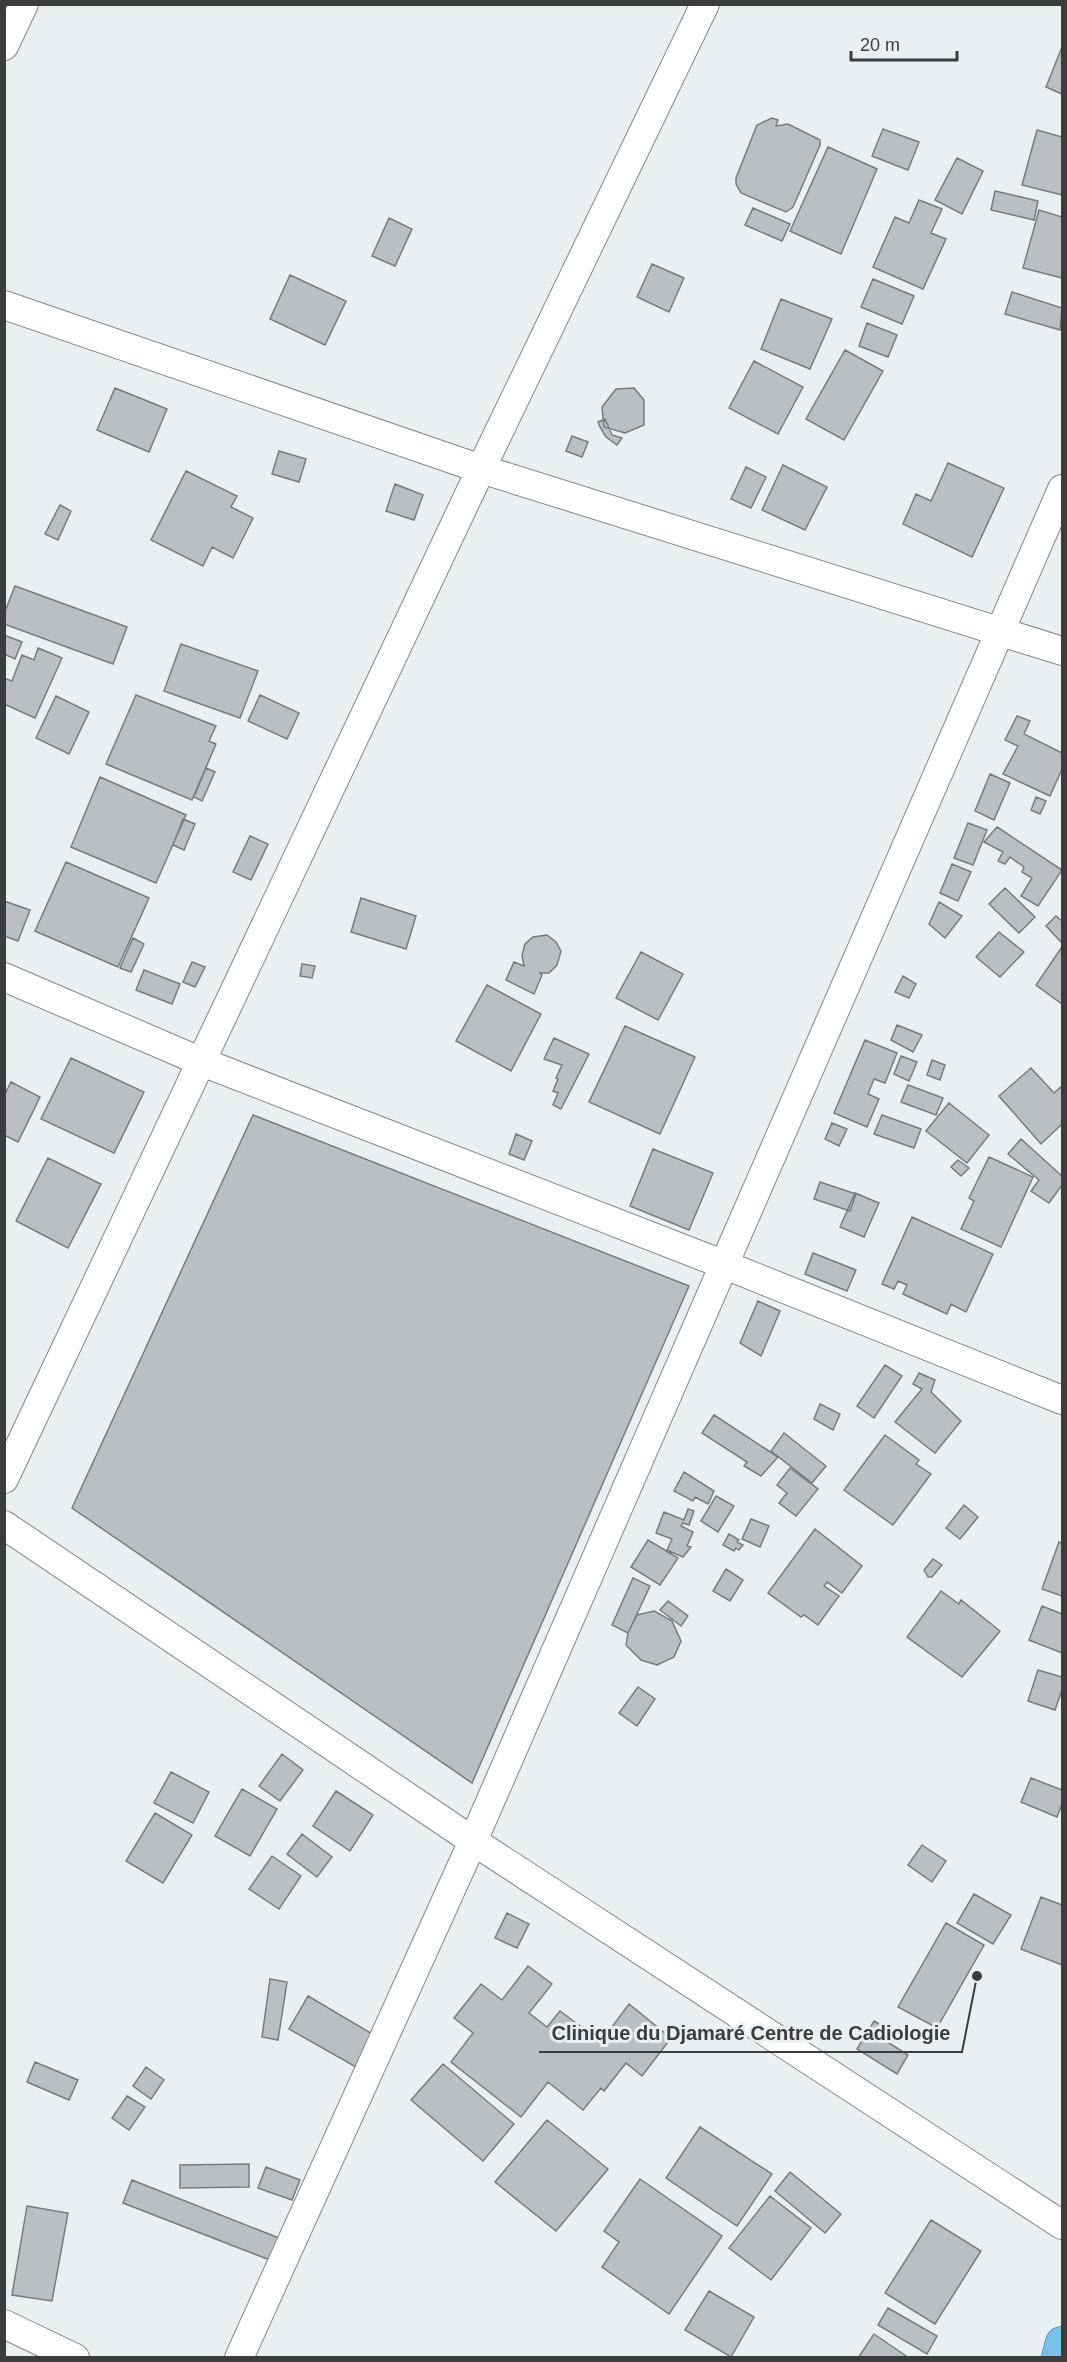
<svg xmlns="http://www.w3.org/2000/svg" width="1067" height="2362" font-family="Arial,sans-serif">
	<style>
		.building { fill: #bbbfc3; stroke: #787c7f; stroke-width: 1.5 }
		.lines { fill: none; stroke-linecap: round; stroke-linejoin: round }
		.minor-casing { stroke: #83878a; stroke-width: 30 }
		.primary-casing { stroke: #2a76a4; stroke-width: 34 }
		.minor { stroke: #fff; stroke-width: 28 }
		.primary { stroke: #7ac0e9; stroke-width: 33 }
		.leader { fill: none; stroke: #3a3c3d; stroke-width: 2 }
		.callout-dot { fill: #3a3c3d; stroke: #eaeff2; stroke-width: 2 }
		.callout-label { font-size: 20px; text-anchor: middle; font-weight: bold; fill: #3a3c3d; stroke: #eaeff2; stroke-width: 6; stroke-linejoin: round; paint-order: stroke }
	</style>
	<rect width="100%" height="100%" fill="#eaeff2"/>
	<path class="building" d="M1062,47V94L1046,87Z
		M772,118L778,120L776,126L788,124L820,140V145L793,207L786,212L741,193L736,184V178L757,125Z
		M883,129L919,142L908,170L872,156Z
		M1037,130L1062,137V195L1022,185Z
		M828,147L877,169L841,254L790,231Z
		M957,158L983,171L962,214L935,200Z
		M995,191L1038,201L1034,220L991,210Z
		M919,200L942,209L931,233L946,239L923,289L873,267L895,217L909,223Z
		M753,208L790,224L782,241L745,225Z
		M1039,210L1062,217V278L1023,268Z
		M389,218L412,229L395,266L372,256Z
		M652,264L684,278L669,312L637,297Z
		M290,275L346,301L325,345L270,319Z
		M873,279L914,296L902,324L861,307Z
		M1012,292L1062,308L1060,330L1005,314Z
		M781,299L832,319L810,369L761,349Z
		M867,323L897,335L888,357L859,346Z
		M845,350L883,371L844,440L806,419Z
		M754,361L803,387L778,434L729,408Z
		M115,388L167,409L149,452L97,430Z
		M634,388L644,400V425L625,433L604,427L602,407L616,389Z
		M605,419L612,435L622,438L617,445L606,437L600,427L598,422Z
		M572,436L588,442L582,457L566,451Z
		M279,451L306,459L299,482L272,474Z
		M948,463L1004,488L972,557L903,524L916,494L931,501Z
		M783,465L827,487L805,530L762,510Z
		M746,467L766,477L751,508L731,499Z
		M186,471L237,496L231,507L253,518L233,558L212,547L203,566L151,540Z
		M395,484L423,495L414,520L386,511Z
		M60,505L71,511L58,540L45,534Z
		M15,586L127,627L113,664L4,624V614Z
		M4,635L22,642L15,659L4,654Z
		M181,644L258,671L240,718L164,691Z
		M38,648L62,658L35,718L4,704V678L12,681L22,655L34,660Z
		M136,695L216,726L209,741L216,744L192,800L106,764Z
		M260,695L299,713L287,739L248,721Z
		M56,696L89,712L69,754L36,738Z
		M1017,716L1030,721L1024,734L1062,753V769L1050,796L1003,774L1018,746L1005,740Z
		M206,768L215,772L202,801L194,797Z
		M990,774L1010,783L994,820L975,811Z
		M100,777L186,815L156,883L71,847Z
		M1036,797L1046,801L1040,814L1031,810Z
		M183,819L195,824L184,850L173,845Z
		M968,823L987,830L973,865L954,858Z
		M997,827L1062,870L1038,906L1021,896L1032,878L1022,872L1024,867L1010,857L1005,864L998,861L1003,852L984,842Z
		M250,836L268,844L251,880L233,872Z
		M66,862L149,898L118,967L35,931Z
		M952,864L971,872L958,901L940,893Z
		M1005,888L1035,917L1019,933L989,904Z
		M361,898L416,916L406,949L351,932Z
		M4,901L30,910L18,941L4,936Z
		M939,902L962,916L945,938L929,924Z
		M1056,916L1062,921V943L1046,926Z
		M999,932L1024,952L1000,977L976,957Z
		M547,935L556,942L561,951L557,965L549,973H540L542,975L534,994L506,980L514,962L524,966L522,955L525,944L533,937Z
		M133,938L144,944L131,972L120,968Z
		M1062,947V1004L1036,985Z
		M641,952L683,974L658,1020L616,998Z
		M192,962L205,967L195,987L183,982Z
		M302,964L315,966L312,978L300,976Z
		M144,970L180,984L172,1004L136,990Z
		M903,976L916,984L909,998L895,992Z
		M487,985L541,1014L511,1071L456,1041Z
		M897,1025L922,1035L913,1052L891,1040Z
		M625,1026L695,1057L660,1134L589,1102Z
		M554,1038L589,1054L561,1109L553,1105L558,1093L553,1091L558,1079L556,1078L562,1065L544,1059Z
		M865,1040L897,1053L885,1083L874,1079L868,1094L879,1099L867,1127L834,1113Z
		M901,1056L917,1062L909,1081L894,1074Z
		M71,1058L144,1092L114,1153L41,1119Z
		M932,1060L945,1065L940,1080L927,1075Z
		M1031,1068L1054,1093L1062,1086V1124L1041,1144L999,1096Z
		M11,1082L40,1097L18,1142L4,1135V1096Z
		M908,1085L943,1098L936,1115L901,1102Z
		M949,1103L989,1135L967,1163L926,1131Z
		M253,1115L689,1286L472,1783L72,1508Z
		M882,1115L921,1129L914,1148L874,1134Z
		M832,1123L847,1129L839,1146L825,1139Z
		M516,1134L532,1141L524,1160L509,1154Z
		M1021,1139L1062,1176V1185L1049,1203L1031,1191L1039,1180L1008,1154Z
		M653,1149L713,1173L689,1230L630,1206Z
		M989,1157L1033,1177L1001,1247L961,1229L974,1201L969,1198Z
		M48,1158L101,1184L68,1248L16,1221Z
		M958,1160L969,1168L961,1176L951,1167Z
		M820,1182L856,1194L850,1211L814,1199Z
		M855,1193L879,1203L864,1237L840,1227Z
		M912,1217L993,1254L966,1312L951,1304L947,1314L903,1294L907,1285L898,1281L894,1289L882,1284Z
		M813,1253L856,1270L847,1291L805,1274Z
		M758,1301L780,1311L761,1356L740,1343Z
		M885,1365L902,1376L874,1418L857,1406Z
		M919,1373L935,1380L931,1392L961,1421L935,1453L895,1422L922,1389L913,1384Z
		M820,1404L840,1414L833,1430L814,1419Z
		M714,1415L778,1457L761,1476L744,1466L747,1462L702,1433Z
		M784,1433L826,1466L812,1483L771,1451Z
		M885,1435L919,1460L916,1464L931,1474L893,1525L844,1490Z
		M790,1468L818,1489L796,1516L779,1503L787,1493L777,1485Z
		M684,1472L714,1491L708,1504L695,1497L693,1501L674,1491Z
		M716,1496L734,1506L718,1532L701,1521Z
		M964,1505L978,1517L960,1539L946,1528Z
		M688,1509L694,1511L689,1525L683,1523L681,1526L693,1532L687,1546L691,1547L683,1557L667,1550L672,1539L656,1533L664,1512L684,1520Z
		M751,1519L769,1526L760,1547L742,1539Z
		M815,1529L862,1566L842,1593L827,1582L824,1586L839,1596L818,1625L804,1615L801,1617L768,1593Z
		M729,1534L739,1540L737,1542L743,1545L739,1550L736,1548L734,1551L723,1545Z
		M648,1540L678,1558L660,1585L631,1567Z
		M1059,1542L1062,1543V1596L1042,1589Z
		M933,1559L942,1565L932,1577H928L924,1570Z
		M726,1569L743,1580L730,1601L713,1591Z
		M633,1578L650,1586L628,1633L612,1625Z
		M941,1591L959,1604L961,1600L1000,1631L962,1677L907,1637Z
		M668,1601L688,1616L681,1626L660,1610Z
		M1042,1606L1062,1614V1653L1029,1640Z
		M654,1611L672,1621L681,1641L674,1657L657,1665L641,1660L626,1645L628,1633L637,1615Z
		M1038,1670L1062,1677V1690L1055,1710L1028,1701Z
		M638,1687L655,1699L637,1726L619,1713Z
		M282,1754L303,1770L280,1801L259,1786Z
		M171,1772L209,1792L193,1823L154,1803Z
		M1031,1778L1062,1790V1804L1057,1817L1021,1802Z
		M242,1789L277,1809L250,1856L215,1836Z
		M336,1791L373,1815L350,1851L313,1826Z
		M155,1813L192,1835L163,1883L126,1861Z
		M302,1834L332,1857L317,1877L287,1854Z
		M922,1845L946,1861L932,1882L908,1865Z
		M272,1856L301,1876L279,1909L249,1889Z
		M974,1894L1011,1915L993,1944L957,1923Z
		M1041,1897L1062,1905V1965L1021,1949Z
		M507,1913L529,1924L517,1948L495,1938Z
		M946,1923L984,1945L937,2028L898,2007Z
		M528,1966L552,1984L529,2013L547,2027L560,2011L596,2038L605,2028L609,2031L629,2004L671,2038L642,2076L626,2063L604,2091L601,2088L583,2110L548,2082L521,2117L451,2062L473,2033L454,2018L481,1984L502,2000Z
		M270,1979L287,1982L278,2040L262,2037Z
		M308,1996L374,2035L356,2067L289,2029Z
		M874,2021L895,2033L889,2043L908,2055L897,2074L857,2049Z
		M35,2062L78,2080L69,2100L27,2082Z
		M443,2064L514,2124L483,2161L411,2100Z
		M146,2067L164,2080L151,2099L133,2086Z
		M127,2096L145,2107L129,2130L112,2118Z
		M547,2120L608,2169L556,2231L495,2182Z
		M700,2127L772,2174L737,2226L666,2178Z
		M249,2164V2187L180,2188V2165Z
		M266,2167L300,2180L292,2200L258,2188Z
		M790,2172L841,2214L825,2233L775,2191Z
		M640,2179L722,2236L669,2314L602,2267L619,2242L604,2231Z
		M132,2180L284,2240L275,2262L123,2203Z
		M770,2196L811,2228L771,2280L729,2248Z
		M27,2206L68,2213L52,2301L12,2295Z
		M931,2220L981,2251L935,2324L885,2293Z
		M709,2291L754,2317L731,2357L685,2330Z
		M888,2308L937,2336L927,2354L878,2325Z
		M874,2334L909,2358H858Z"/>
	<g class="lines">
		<g class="minor-casing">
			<path id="minor" d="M4,46L24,4
				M4,305L481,469L1062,651
				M4,977L202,1062L725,1265L1062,1400
				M4,1479L481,469L705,4
				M4,1525L473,1841L1062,2225
				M4,2324L75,2358
				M239,2358L473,1841L1062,489"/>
		</g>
		<g class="primary-casing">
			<path id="primary" d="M1058,2358L1062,2343"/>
		</g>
		<use href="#minor" class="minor"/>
		<use href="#primary" class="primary"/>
	</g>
	<path class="leader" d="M977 1976L962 2052H539"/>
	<circle class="callout-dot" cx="977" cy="1976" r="6"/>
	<g class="callout-label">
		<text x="751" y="2040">Clinique du Djamaré Centre de Cadiologie</text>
	</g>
	<rect width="1067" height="2362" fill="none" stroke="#3a3c3d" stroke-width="12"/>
	<path d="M851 51v9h106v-9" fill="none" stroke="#3a3c3d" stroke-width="3"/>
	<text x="860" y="51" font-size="18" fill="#3a3c3d" stroke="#eaeff2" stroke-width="4.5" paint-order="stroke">20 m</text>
</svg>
